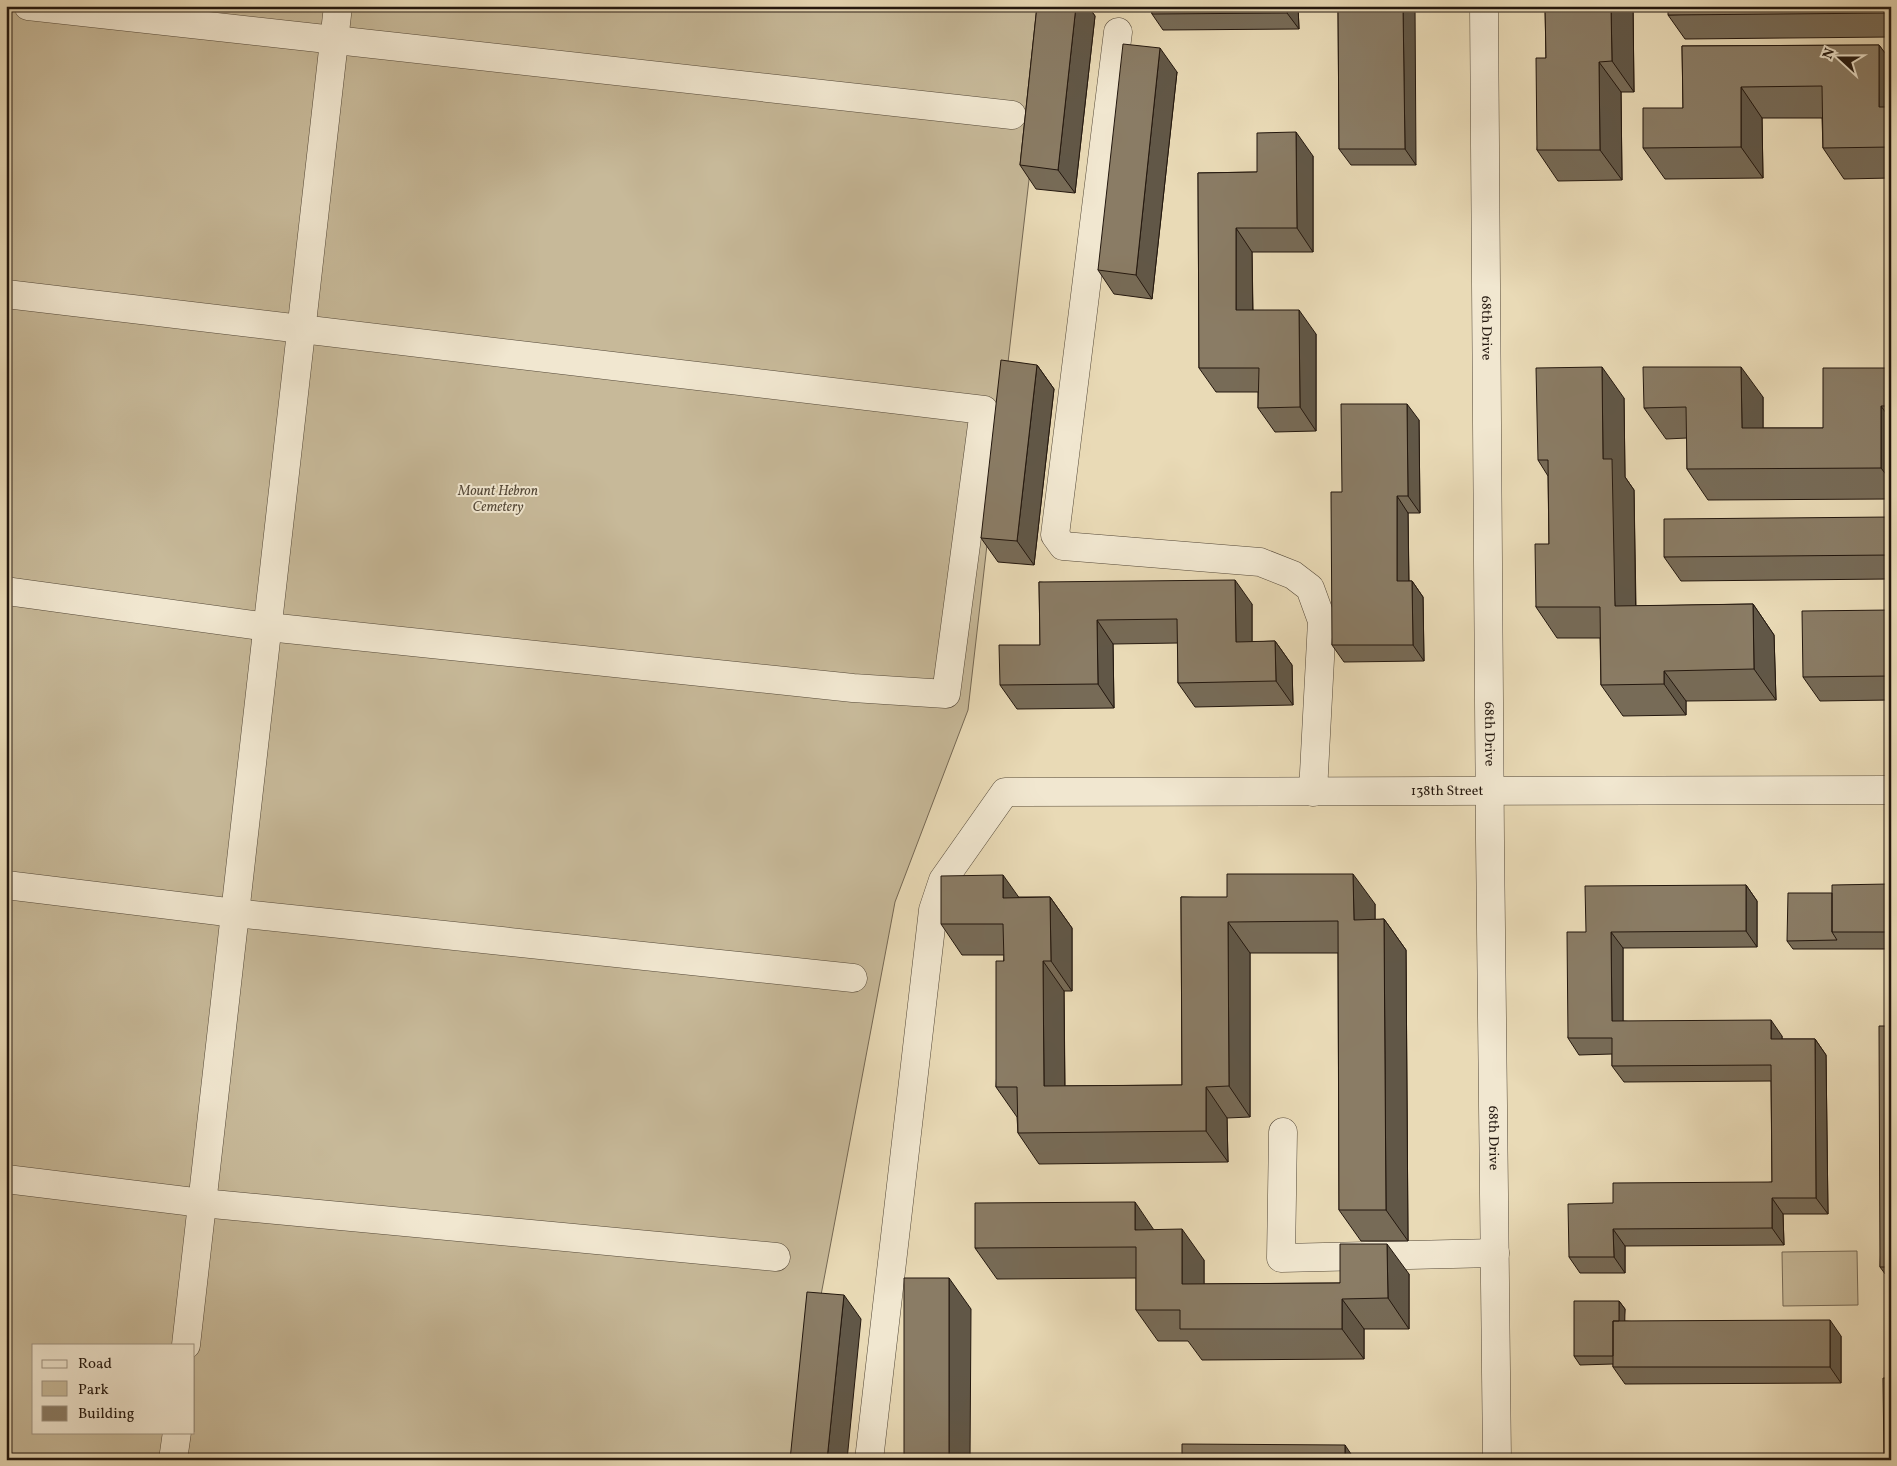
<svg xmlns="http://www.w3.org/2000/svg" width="1897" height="1466" font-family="Vollkorn,serif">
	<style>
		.green { fill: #c7b999; stroke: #756854; fill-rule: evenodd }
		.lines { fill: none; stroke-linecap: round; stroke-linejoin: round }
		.minor-casing { stroke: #544838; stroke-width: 29 }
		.minor { stroke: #f1e7d0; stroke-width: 28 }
		.wall { fill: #776b57; stroke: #23170e }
		.shaded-wall { fill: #615747; stroke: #23170e }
		.building { fill: #8a7c65; stroke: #23170e }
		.labels { text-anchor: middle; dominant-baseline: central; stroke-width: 4; stroke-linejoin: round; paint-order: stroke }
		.street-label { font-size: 14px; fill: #23170e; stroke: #f1e7d0 }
		.park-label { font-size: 14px; font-style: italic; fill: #544838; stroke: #f1e7d0 }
	</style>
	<rect width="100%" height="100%" fill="#e9dab6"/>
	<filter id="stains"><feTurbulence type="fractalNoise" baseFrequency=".004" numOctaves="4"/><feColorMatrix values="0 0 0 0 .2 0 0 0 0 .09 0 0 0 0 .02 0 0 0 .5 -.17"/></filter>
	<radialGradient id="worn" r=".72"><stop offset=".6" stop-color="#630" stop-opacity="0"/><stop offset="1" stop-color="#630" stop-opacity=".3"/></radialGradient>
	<path class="green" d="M6,6H1049L968,710L895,902L815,1327L808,1460H6ZM34,1345H194V1432H34Z
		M1857,1251L1858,1305L1783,1306L1782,1252Z"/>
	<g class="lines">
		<g class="minor-casing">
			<g id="minor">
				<path d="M28,6L1012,115"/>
				<path id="s1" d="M1484,6L1490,840L1497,1460"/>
				<path d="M1118,32L1055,535L1063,546L1260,562L1293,575L1310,588L1322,621L1313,792"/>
				<path d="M6,294L984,410L946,694L853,688L268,627L6,591"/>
				<path d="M6,885L235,913L853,978"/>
				<path d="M1283,1132L1281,1258L1495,1253"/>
				<path d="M6,1179L202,1203L776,1257"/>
				<path d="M186,1345L338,6"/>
				<path d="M173,1460L177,1432"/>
				<path id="s2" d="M869,1460L933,910L943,880L1005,792L1891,790"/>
			</g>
		</g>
		<use href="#minor" class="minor"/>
	</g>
	<path class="wall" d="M1037,6H1088L1095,16L1075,193L1036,189L1020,165Z
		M1151,6H1298L1299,29L1163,30L1152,14Z
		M1338,6L1416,165H1351L1339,149Z
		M1545,6H1633L1634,92H1621L1622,180L1558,181L1537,150L1546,58Z
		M1891,6V37L1685,39L1668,15Z
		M1879,45L1891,61V178L1844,179L1823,148L1822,118H1762L1763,178L1665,179L1643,148L1683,108L1682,46Z
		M1177,72L1152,299L1114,294L1098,270Z
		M1313,156V252H1252L1253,310L1316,334V431L1275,432L1258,408V392H1216L1199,368L1198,173L1257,172Z
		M1037,365L1054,389L1034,565L998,562L981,538Z
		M1891,368V499L1708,500L1687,469V438L1666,439L1644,408L1763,397V428H1823Z
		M1624,398L1625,477L1634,490L1636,606L1753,604L1774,635L1776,700L1686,701V715L1623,716L1601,685L1600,638H1557L1536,607L1549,544L1548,476L1538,460Z
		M1419,420L1420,513H1408L1409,581H1412L1423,597L1424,661L1344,662L1332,645L1342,492Z
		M1891,517V579L1681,581L1664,557Z
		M1039,582L1252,604V642L1275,641L1292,665L1293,705L1195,707L1178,683V643L1113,644L1114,708L1017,709L1000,685L1040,645Z
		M1891,610V700L1820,701L1803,677Z
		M1746,885L1757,901V947L1623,948V1021L1782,1036V1039H1815L1826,1055L1828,1214H1783L1784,1245L1625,1246V1273H1580L1569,1257L1613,1203L1772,1182L1771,1081L1624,1082L1612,1066V1054L1579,1055L1568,1038L1586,932Z
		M1891,886V1282L1880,1267L1890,1026V949H1793L1787,941L1832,893Z
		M1019,897H1050L1072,928V991H1064L1065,1086L1182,1085L1181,897L1375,904V920L1384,919L1406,950L1408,1241H1361L1339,1210L1338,953H1250V1117L1227,1118L1228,1162L1039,1164L1018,1133L1017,1117L996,1087L1004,955H962L941,924Z
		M1154,1230L1204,1260V1284L1340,1283L1409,1274V1329H1364V1359L1202,1360L1188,1341H1158L1136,1310V1278L997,1279L975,1248Z
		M1619,1301L1625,1309L1624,1321L1841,1336V1383L1625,1384L1613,1367V1364L1580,1365L1574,1356Z"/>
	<path class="shaded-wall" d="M1076,6H1088L1095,16L1075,193L1058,170Z
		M1287,6H1298L1299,29L1287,13Z
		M1403,6H1415L1416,165L1405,149Z
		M1611,6H1633L1634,92L1612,61Z
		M1879,45L1891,61V124L1879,107Z
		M1160,48L1177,72L1152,299L1136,275Z
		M1599,62L1621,92L1622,180L1600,150Z
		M1741,87L1762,118L1763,178L1741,147Z
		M1296,132L1313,156V252L1297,228Z
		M1236,228L1252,252L1253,334L1236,310Z
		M1299,310L1316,334V431L1300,407Z
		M1037,365L1054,389L1034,565L1017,541Z
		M1602,367L1624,398L1625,477L1634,490L1636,637L1615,606L1603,459Z
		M1741,367L1763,397V459L1742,428Z
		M1407,404L1419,420L1420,513L1408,496Z
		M1881,406L1891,420V481L1881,468Z
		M1397,496L1408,513L1409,597L1397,581Z
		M1235,580L1252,604V666L1236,642Z
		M1412,581L1423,597L1424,661L1413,645Z
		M1753,604L1774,635L1776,700L1754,669Z
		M1097,620L1113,644L1114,708L1098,684Z
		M1275,641L1292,665L1293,705L1276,681Z
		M1664,671L1686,701V715L1664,684Z
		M1353,874L1375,904V951L1354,920Z
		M1003,875L1025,906L1003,898Z
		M1889,884L1891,886V916L1889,914Z
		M1746,885L1757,901V947L1746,931Z
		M1050,897L1072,928V991L1051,961Z
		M1384,919L1406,950L1408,1241L1386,1210Z
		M1228,922L1250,953V1117L1229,1086Z
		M1611,932L1623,948V1037L1612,1021Z
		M1043,961L1064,991L1065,1117L1044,1086Z
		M1771,1020L1782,1036V1056L1771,1039Z
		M1815,1039L1826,1055L1828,1214L1816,1198Z
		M1206,1087L1227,1118L1228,1162L1206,1131Z
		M1772,1198L1783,1214L1784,1245L1772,1228Z
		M1135,1202L1156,1233L1135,1230Z
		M1182,1229L1204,1260V1315L1182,1284Z
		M1613,1229L1625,1246V1273L1614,1257Z
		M1387,1244L1409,1274V1329L1388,1298Z
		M949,1278L971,1309L970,1460H949Z
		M844,1295L861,1319L847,1460H827Z
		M1342,1299L1364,1329V1359L1342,1329Z
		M1619,1301L1625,1309L1624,1364L1618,1356Z
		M1830,1320L1841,1336V1383L1830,1367Z
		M1345,1445L1355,1460H1345Z"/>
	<path class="building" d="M1037,6H1076L1058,170L1020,165Z
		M1151,6H1287V13L1152,14Z
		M1338,6H1403L1405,149H1339Z
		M1545,6H1611L1612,61L1599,62L1600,150H1537L1536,58H1546Z
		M1668,6H1891V13L1668,15Z
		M1123,44L1160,48L1136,275L1098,270Z
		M1879,45V107H1891V147L1823,148L1822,86L1741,87V147L1643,148V108H1683L1682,46Z
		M1296,132L1297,228H1236V310H1299L1300,407L1258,408L1259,368H1199L1198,173L1257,172V133Z
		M1001,360L1037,365L1017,541L981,538Z
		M1602,367L1603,459H1612L1615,606L1753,604L1754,669L1664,671V684L1601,685L1600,607H1536L1535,544H1549L1548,460H1538L1536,368Z
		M1643,367H1741L1742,428H1823V368H1891V406H1881V468L1687,469L1686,407L1644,408Z
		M1341,404H1407L1408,496H1397V581H1412L1413,645H1332L1331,492H1342Z
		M1891,517V555L1664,557V519Z
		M1235,580L1236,642L1275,641L1276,681L1178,683L1177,619L1097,620L1098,684L1000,685L999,645H1040L1039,582Z
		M1891,610V676L1803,677L1802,611Z
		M1227,874H1353L1354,920L1384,919L1386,1210H1339L1338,921L1228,922L1229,1086L1206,1087V1131L1018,1133L1017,1087H996V961H1004L1003,924H941V876L1003,875V898L1050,897L1051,961H1043L1044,1086L1182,1085L1181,897H1227Z
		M1889,884V914H1891V1267H1880L1879,1026H1890V932H1832V885Z
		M1746,885V931L1611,932L1612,1021L1771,1020V1039H1815L1816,1198H1772V1228L1613,1229L1614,1257H1569L1568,1204L1613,1203V1183L1772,1182L1771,1065L1612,1066V1038H1568L1567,932H1586L1585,886Z
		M1788,893H1832V932L1837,940L1787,941Z
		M1135,1202V1230L1182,1229V1284L1340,1283V1244H1387L1388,1298L1342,1299V1329H1180V1310H1136V1247L975,1248V1203Z
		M904,1278H949V1460H904Z
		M807,1292L844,1295L827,1460H790Z
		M1574,1301H1619V1321H1613V1356H1574Z
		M1830,1320V1367H1613V1321Z
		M1883,1378H1891V1460H1884Z
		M1182,1444L1345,1445V1460H1182Z"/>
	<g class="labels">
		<g class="street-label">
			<text stroke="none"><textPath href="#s1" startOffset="322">68th Drive</textPath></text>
			<text stroke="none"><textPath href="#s1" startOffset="728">68th Drive</textPath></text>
			<text stroke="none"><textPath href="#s2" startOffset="1135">138th Street</textPath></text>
			<text stroke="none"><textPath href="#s1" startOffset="1132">68th Drive</textPath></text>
		</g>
		<g class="park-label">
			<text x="498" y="491">Mount Hebron<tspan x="498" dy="16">Cemetery</tspan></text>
		</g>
	</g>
	<rect width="1897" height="1466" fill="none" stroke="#e9dab6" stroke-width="25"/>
	<rect x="8" y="8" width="1882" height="1451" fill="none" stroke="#23170e" stroke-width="2.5"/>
	<rect x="12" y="12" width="1872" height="1441" fill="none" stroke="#23170e"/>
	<rect x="32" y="1344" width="162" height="90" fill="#f1e7d0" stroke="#9f9482"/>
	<rect x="42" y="1360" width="25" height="8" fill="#f1e7d0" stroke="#9f9482"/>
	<text x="78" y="1368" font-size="15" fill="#23170e">Road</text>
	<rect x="42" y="1381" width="25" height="15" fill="#c7b999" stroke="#9f9482"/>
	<text x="78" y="1394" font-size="15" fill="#23170e">Park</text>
	<rect x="42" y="1406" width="25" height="15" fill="#8a7c65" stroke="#9f9482"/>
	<text x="78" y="1418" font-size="15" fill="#23170e">Building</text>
	<g transform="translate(1840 58) rotate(291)" stroke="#f1e7d0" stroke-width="4" paint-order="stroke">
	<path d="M0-4L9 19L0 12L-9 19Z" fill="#23170e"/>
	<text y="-8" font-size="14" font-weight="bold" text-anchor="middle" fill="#23170e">N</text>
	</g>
	<rect width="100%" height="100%" filter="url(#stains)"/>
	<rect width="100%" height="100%" fill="url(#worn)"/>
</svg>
